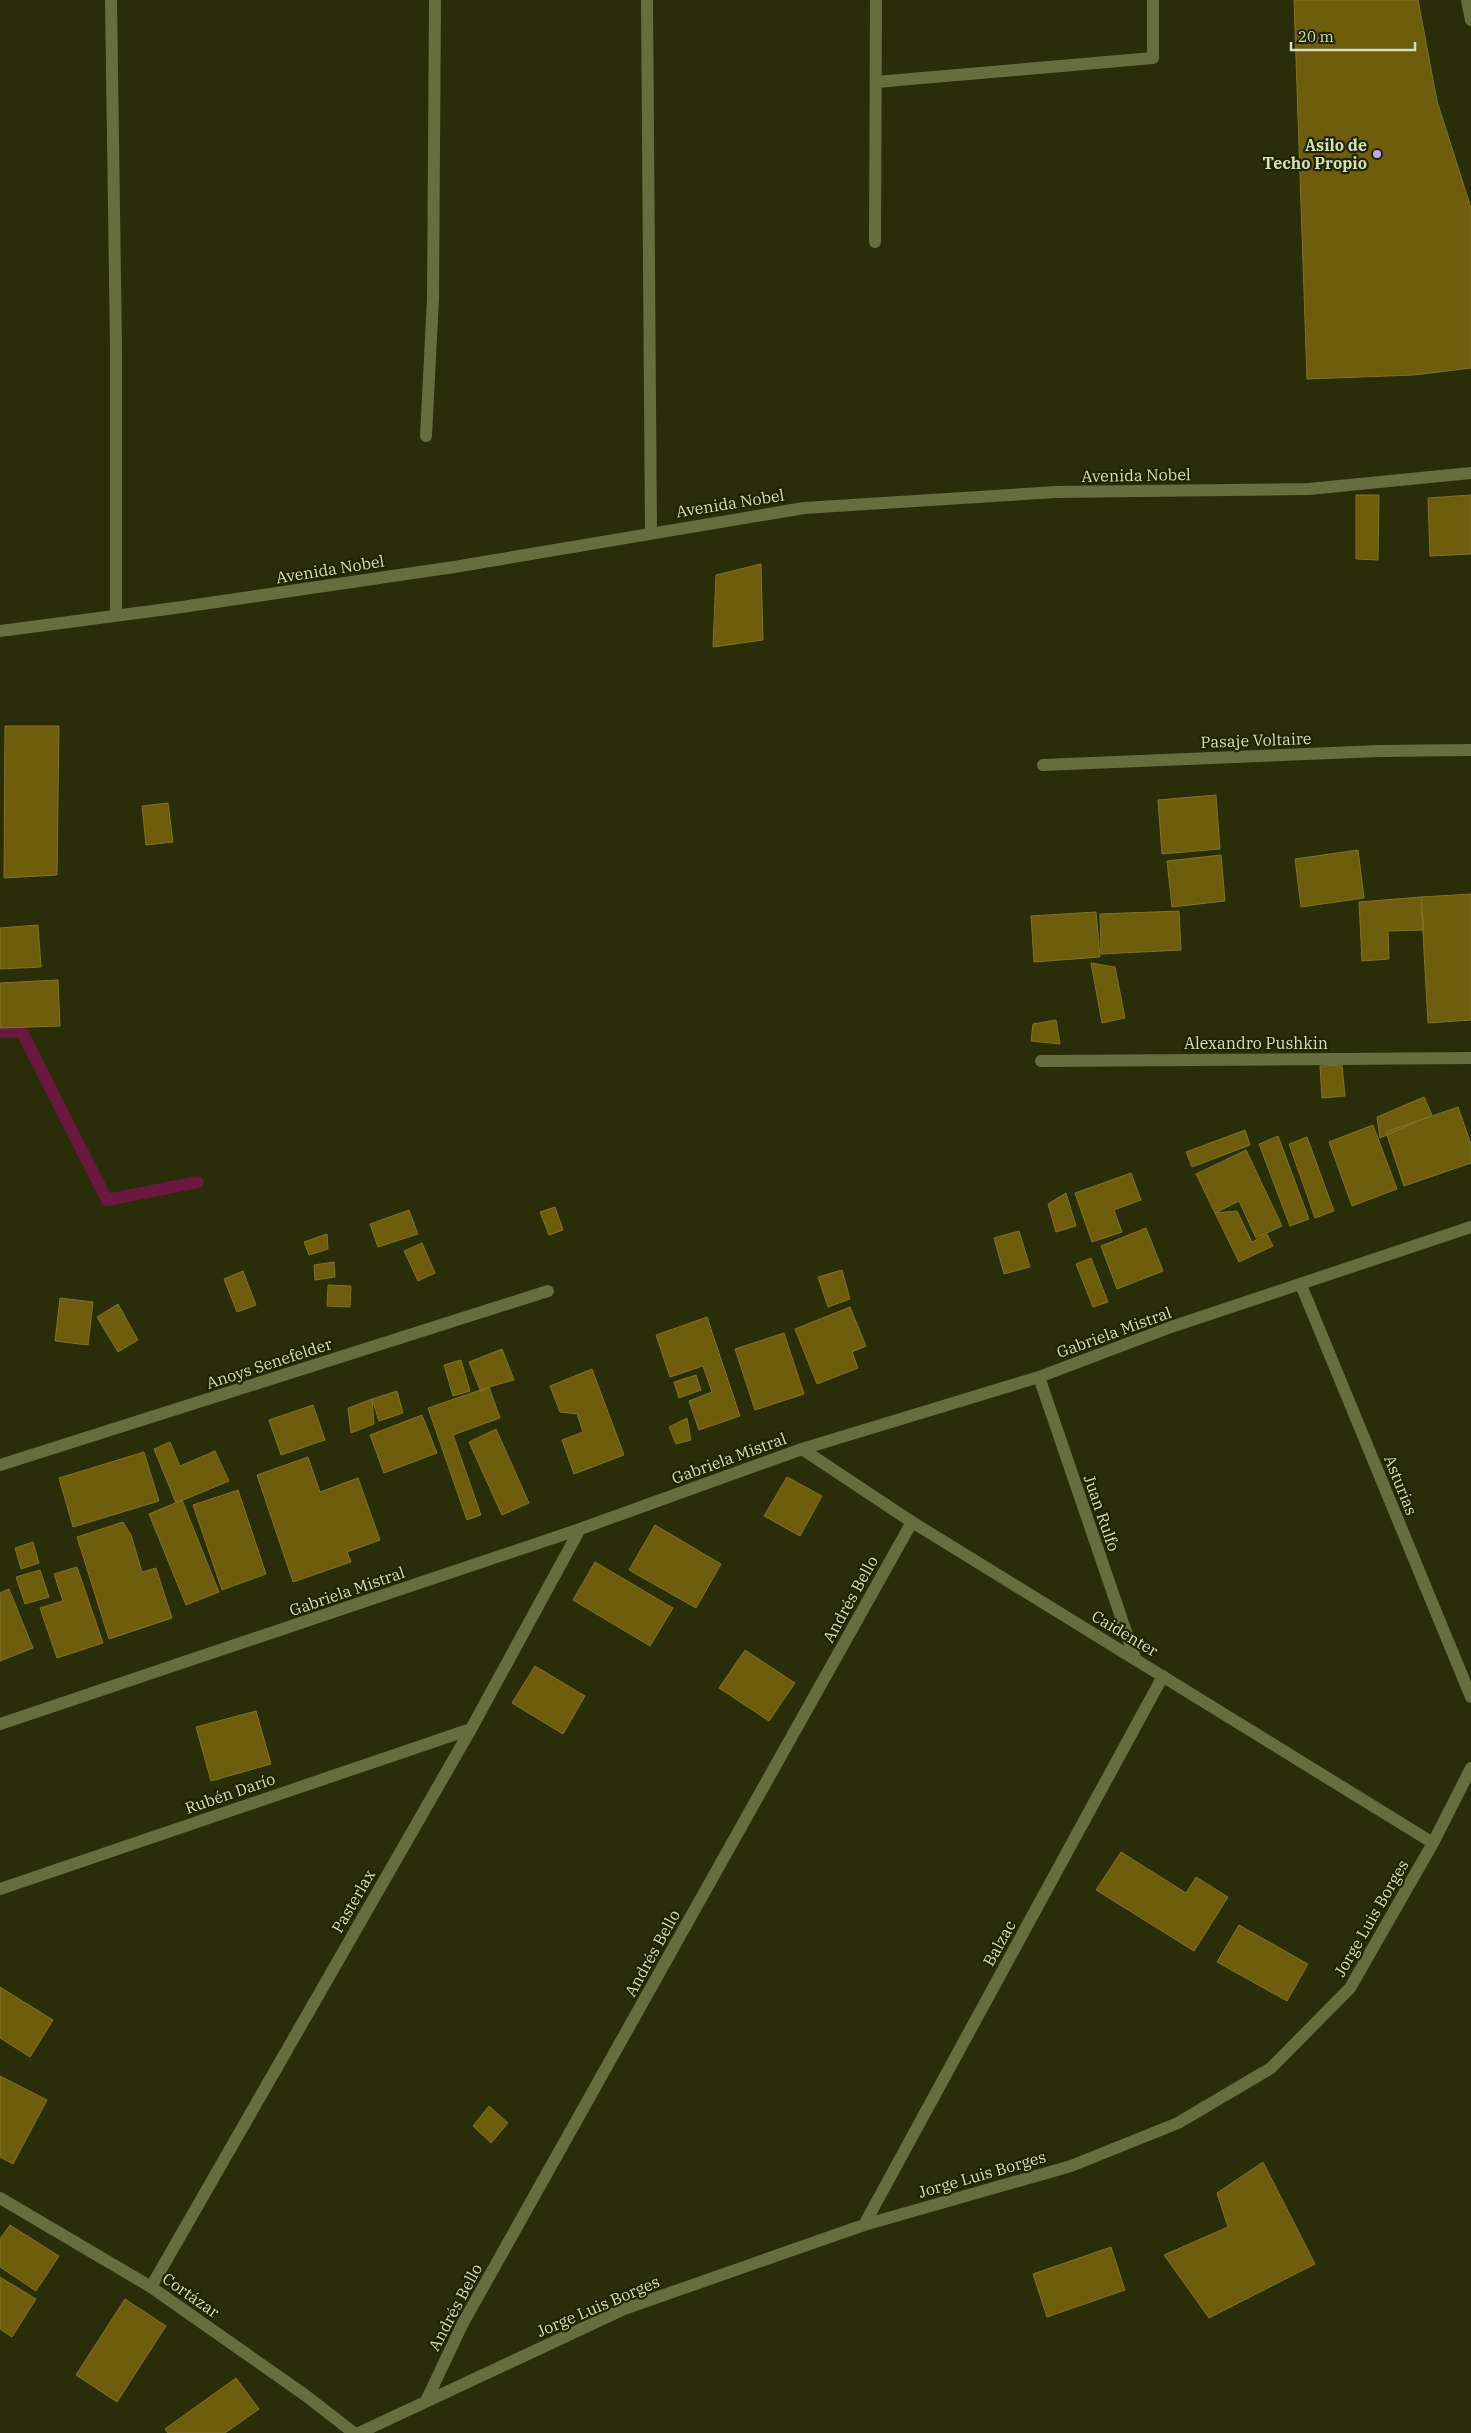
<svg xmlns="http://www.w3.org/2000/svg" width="1471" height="2433" font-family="'IBM Plex Serif',serif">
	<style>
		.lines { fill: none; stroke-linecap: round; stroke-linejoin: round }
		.stream { stroke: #6a183f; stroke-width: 12 }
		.building { fill: #6e5d0d; stroke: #837228 }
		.minor { stroke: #666d3f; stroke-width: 12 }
		.poi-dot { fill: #bda9f5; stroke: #202400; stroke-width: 2 }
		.labels { text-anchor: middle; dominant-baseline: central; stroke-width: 4.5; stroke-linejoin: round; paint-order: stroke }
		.poi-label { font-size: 16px; font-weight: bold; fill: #d7debb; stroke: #202400; text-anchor: end }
		.street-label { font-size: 16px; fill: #d7debb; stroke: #202400 }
	</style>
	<rect width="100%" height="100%" fill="#292e08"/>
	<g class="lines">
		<path class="stream" d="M0,1032H22L107,1200L198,1182"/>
	</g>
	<path class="building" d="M1294,0H1418L1437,101L1471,208V368L1414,375L1307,379Z
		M1356,495H1379L1378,560L1356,559Z
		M1471,495V554L1430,556L1428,498Z
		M761,564L763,640L713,647L716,575Z
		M5,726H59L57,875L4,878Z
		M1216,795L1220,849L1162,854L1158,800Z
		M168,803L173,842L146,845L142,806Z
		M1358,850L1364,898L1301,907L1295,859Z
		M1221,855L1225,901L1172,907L1167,861Z
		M1471,894V1020L1428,1023L1421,897Z
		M1421,897L1424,930L1388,931L1389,959L1362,961L1359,902Z
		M1179,911L1181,950L1101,954L1100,914Z
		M1096,912L1100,957L1034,962L1031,916Z
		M38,925L41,967L0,969V928Z
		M1091,963L1115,967L1125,1018L1102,1023Z
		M58,980L60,1026L0,1028V983Z
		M1056,1020L1060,1044L1031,1041L1033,1024Z
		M1342,1065L1345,1096L1322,1098L1320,1066Z
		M1424,1097L1432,1115L1380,1138L1377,1117Z
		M1458,1107L1471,1144V1163L1404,1186L1386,1132Z
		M1373,1125L1397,1189L1352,1206L1329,1142Z
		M1245,1130L1250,1145L1192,1167L1186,1152Z
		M1278,1136L1309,1219L1290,1226L1259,1144Z
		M1307,1137L1334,1211L1315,1218L1289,1144Z
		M1246,1150L1282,1226L1256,1238L1239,1201L1215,1213L1196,1174Z
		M1131,1173L1141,1200L1114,1210L1122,1232L1092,1242L1075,1193Z
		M1066,1193L1076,1226L1056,1232L1048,1204Z
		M555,1207L563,1230L549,1235L540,1212Z
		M409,1210L418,1234L378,1247L370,1224Z
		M1237,1211L1252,1242L1267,1234L1273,1246L1239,1262L1215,1213Z
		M1146,1228L1163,1271L1117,1289L1101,1246Z
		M1019,1231L1030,1267L1004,1274L994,1238Z
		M327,1234L328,1249L309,1255L304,1242Z
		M422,1243L435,1273L418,1281L404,1251Z
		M1091,1258L1108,1302L1093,1307L1076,1264Z
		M334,1262L335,1277L315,1280L314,1265Z
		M842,1270L850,1299L828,1307L818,1277Z
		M243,1271L256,1305L237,1312L224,1279Z
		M328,1285L351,1286L350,1307L327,1306Z
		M60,1298L93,1302L88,1345L55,1341Z
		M118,1304L138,1340L118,1352L97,1317Z
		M850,1307L866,1346L852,1352L858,1368L817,1384L795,1329Z
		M707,1317L740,1416L699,1430L689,1401L712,1392L703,1366L670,1377L656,1335Z
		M784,1333L804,1394L755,1410L735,1349Z
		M502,1349L514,1380L489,1387L481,1392L469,1362Z
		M461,1360L470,1391L453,1396L444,1365Z
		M592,1369L624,1455L574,1474L562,1440L583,1432L577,1414L560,1412L550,1386Z
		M696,1375L701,1390L679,1398L674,1382Z
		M489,1387L500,1418L453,1435L481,1515L467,1520L428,1408Z
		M397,1391L403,1413L379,1421L372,1399Z
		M372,1399L374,1424L351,1433L348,1408Z
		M313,1405L325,1440L281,1455L269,1420Z
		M422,1415L437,1453L384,1473L370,1435Z
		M687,1418L691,1440L676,1444L669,1427Z
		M496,1429L529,1503L502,1515L469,1442Z
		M170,1442L180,1466L215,1451L229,1481L176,1503L154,1449Z
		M144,1452L159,1501L73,1527L59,1478Z
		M308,1457L320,1492L358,1478L380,1540L347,1552L351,1562L293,1582L257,1475Z
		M787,1477L822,1496L800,1536L764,1516Z
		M238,1490L266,1574L222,1590L193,1505Z
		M182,1500L219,1592L186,1605L149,1514Z
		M123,1522L131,1535L142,1572L156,1568L172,1618L109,1639L77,1537Z
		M655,1525L721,1564L696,1608L629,1570Z
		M33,1542L39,1563L21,1569L15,1548Z
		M595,1562L673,1608L650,1646L573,1600Z
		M77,1567L103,1643L57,1658L40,1608L63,1601L54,1574Z
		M40,1570L49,1597L25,1604L16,1577Z
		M9,1589L33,1648L0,1661V1593Z
		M745,1650L795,1683L769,1721L719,1688Z
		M535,1666L585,1696L563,1734L512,1703Z
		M256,1711L271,1764L211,1781L196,1727Z
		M1121,1852L1186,1893L1196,1877L1228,1897L1194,1951L1096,1890Z
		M1239,1925L1308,1964L1287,2001L1217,1962Z
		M0,1987L53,2020L30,2057L0,2038Z
		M0,2076L47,2100L13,2164L0,2157Z
		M489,2106L508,2123L491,2143L473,2126Z
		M1263,2162L1315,2264L1209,2318L1164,2255L1228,2227L1217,2193Z
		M10,2225L59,2256L36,2291L0,2267V2239Z
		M1111,2247L1125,2290L1047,2317L1033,2274Z
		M0,2277L36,2299L12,2337L0,2329Z
		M125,2299L166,2326L117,2402L76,2375Z
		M236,2378L259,2409L225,2433H168L165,2429Z"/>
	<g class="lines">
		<path class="minor" d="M111,0L116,348V615
			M647,0L651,533
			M1467,0L1471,20
			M876,82L1153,58V0
			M875,242L876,0
			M426,436L433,299L435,0
			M0,631L175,608L454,567L804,508L1056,492L1309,489L1471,473
			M1043,765L1380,751L1471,750
			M1041,1061L1471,1058
			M1301,1285L1471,1697
			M1039,1377L1135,1658
			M802,1449L912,1522L1433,1843
			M0,1465L548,1291
			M0,1724L580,1529L802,1449L1039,1377L1171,1327L1471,1227
			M0,1889L471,1729
			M0,2198L151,2287L305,2395L354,2433
			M864,2225L1163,1676
			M151,2287L471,1729L580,1529
			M426,2401L463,2323L912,1522
			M359,2433L624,2309L864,2225L1071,2166L1178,2123L1271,2068L1350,1988L1433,1843L1471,1768"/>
	</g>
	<circle class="poi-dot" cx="1377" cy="154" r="5"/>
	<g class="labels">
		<g class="poi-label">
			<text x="1367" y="145">Asilo de<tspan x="1367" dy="18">Techo Propio</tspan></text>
		</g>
		<g class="street-label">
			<text transform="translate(1136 475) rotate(-1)">Avenida Nobel</text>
			<text transform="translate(730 503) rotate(-9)">Avenida Nobel</text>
			<text transform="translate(330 569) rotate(-9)">Avenida Nobel</text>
			<text transform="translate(1256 740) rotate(-2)">Pasaje Voltaire</text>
			<text x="1256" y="1043">Alexandro Pushkin</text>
			<text transform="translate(1114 1332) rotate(-20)">Gabriela Mistral</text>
			<text transform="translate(269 1363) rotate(-18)">Anoys Senefelder</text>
			<text transform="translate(729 1458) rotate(-20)">Gabriela Mistral</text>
			<text transform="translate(1401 1485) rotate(68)">Asturias</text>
			<text transform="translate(1102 1513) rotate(71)">Juan Rulfo</text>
			<text transform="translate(347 1591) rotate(-19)">Gabriela Mistral</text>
			<text transform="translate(850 1599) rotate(-61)">Andrés Bello</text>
			<text transform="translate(1125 1633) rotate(31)">Caidenter</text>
			<text transform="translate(230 1793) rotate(-19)">Rubén Darío</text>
			<text transform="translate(353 1901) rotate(-60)">Pasterlax</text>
			<text transform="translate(1371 1918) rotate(-60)">Jorge Luis Borges</text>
			<text transform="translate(999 1943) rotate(-61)">Balzac</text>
			<text transform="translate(652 1953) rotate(-61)">Andrés Bello</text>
			<text transform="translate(982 2174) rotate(-16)">Jorge Luis Borges</text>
			<text transform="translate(191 2295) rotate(35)">Cortázar</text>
			<text transform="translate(598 2306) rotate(-23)">Jorge Luis Borges</text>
			<text transform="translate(455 2307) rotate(-62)">Andrés Bello</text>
		</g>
	</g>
	<path d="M1291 42v8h124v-8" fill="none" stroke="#d7debb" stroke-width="2.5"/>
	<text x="1298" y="42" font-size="15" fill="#d7debb" stroke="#202400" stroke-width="4" paint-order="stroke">20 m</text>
</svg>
